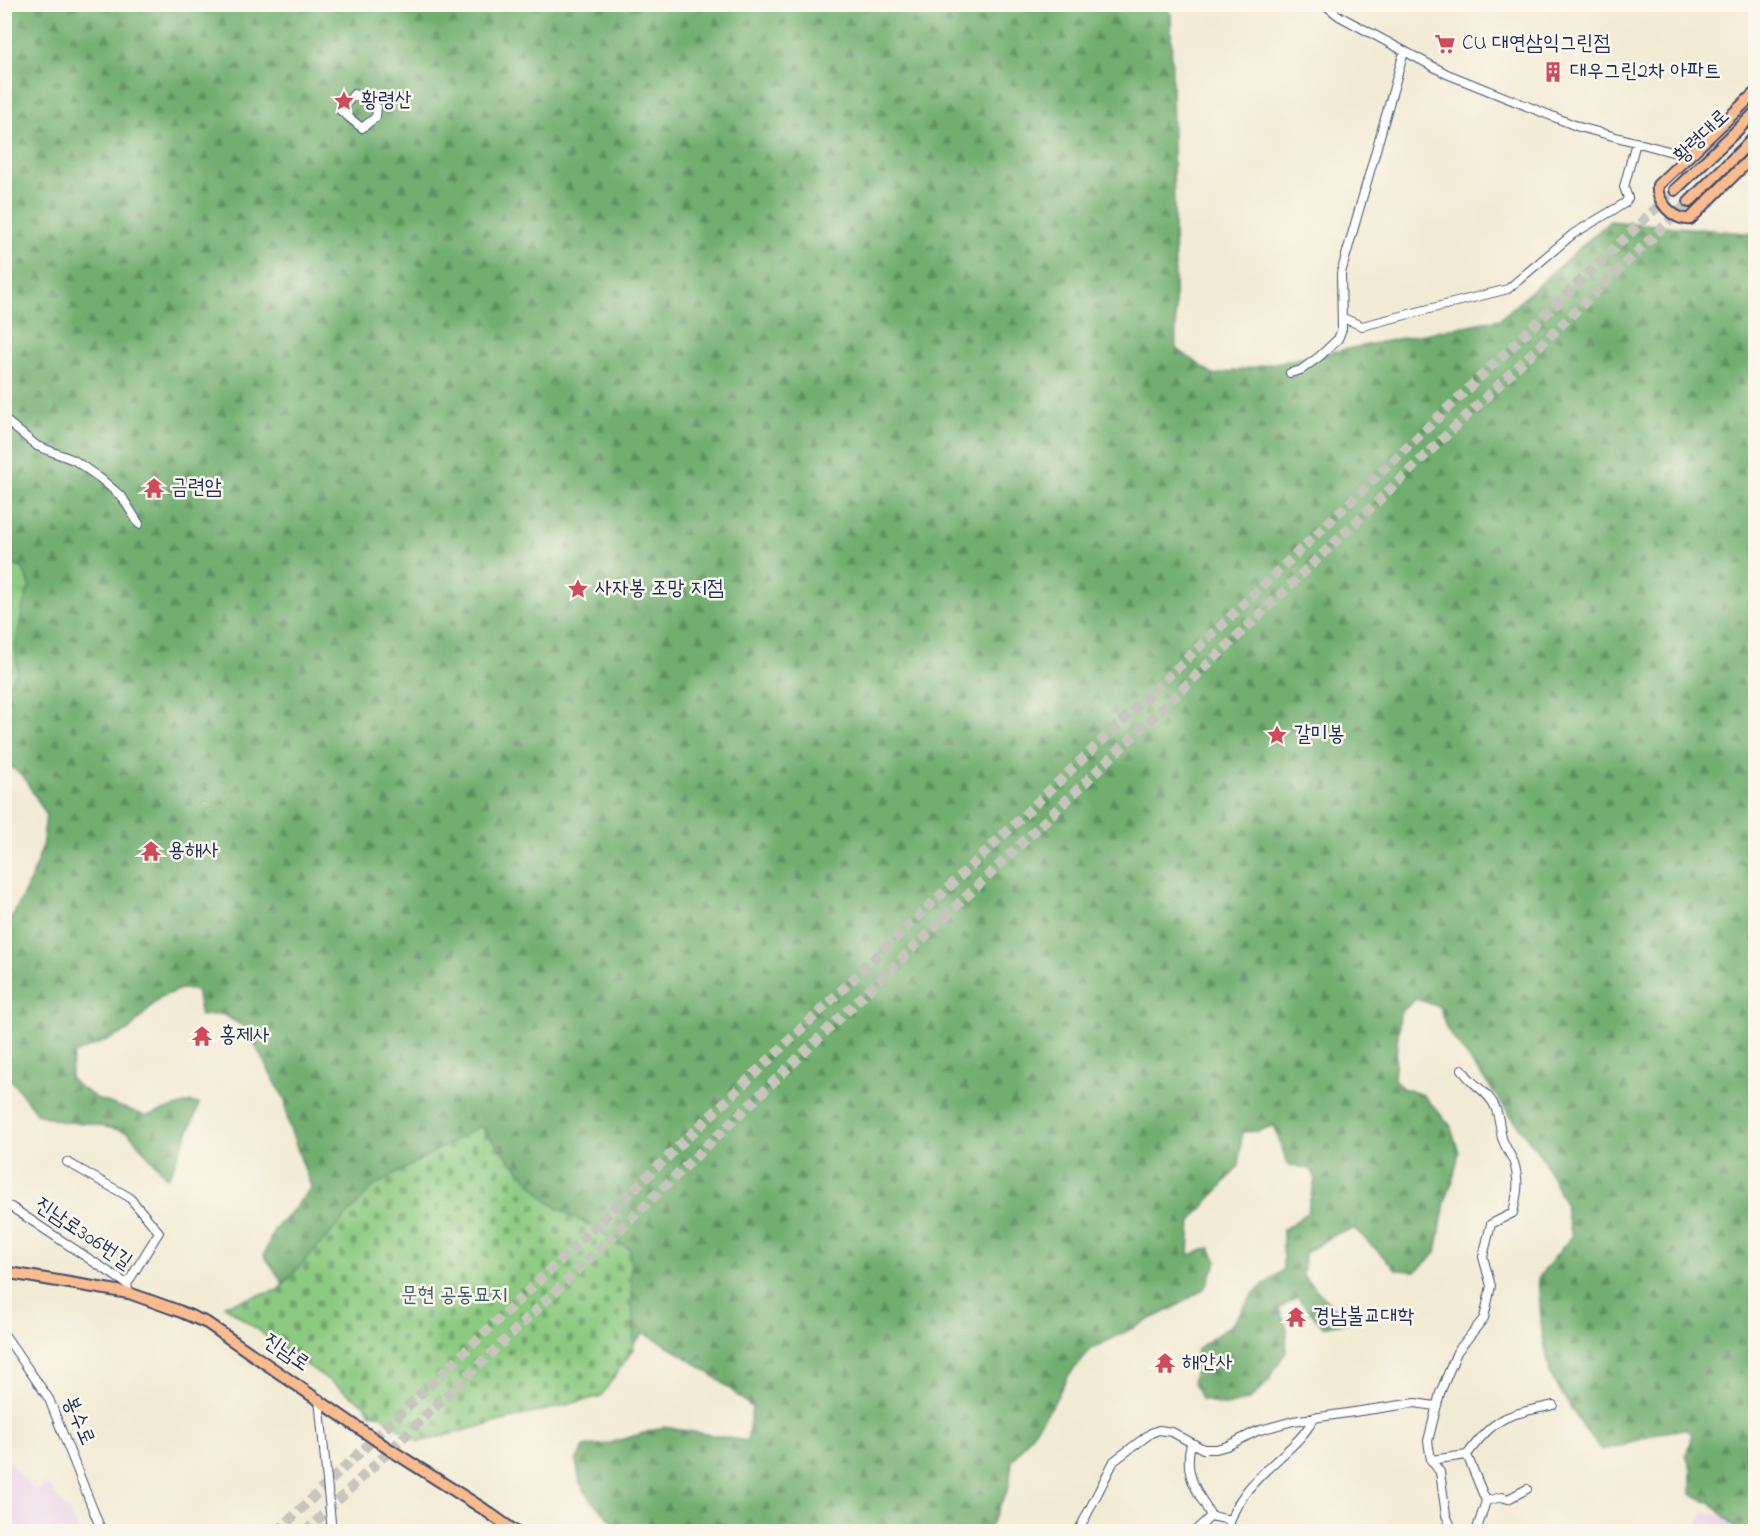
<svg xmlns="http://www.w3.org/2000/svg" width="1760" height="1536" font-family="'Indie Flower','Poor Story',sans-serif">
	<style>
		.built { fill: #ead1ec }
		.forest { fill: url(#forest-firs); stroke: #466e66; stroke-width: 1.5 }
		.cemetery { fill: url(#cemetery-stones); stroke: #547c70; stroke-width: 1.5 }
		.park { fill: url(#park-tufts); stroke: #547c70; stroke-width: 1.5 }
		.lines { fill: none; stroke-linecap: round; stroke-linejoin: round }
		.major-tunnel { stroke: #c7c5bc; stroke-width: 10; stroke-dasharray: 10 5; stroke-linecap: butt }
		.minor-casing { stroke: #3b4b70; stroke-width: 10 }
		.major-casing { stroke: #3b4b70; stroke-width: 14 }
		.minor { stroke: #fff; stroke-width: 8 }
		.major { stroke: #fbbb8c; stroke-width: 10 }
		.labels { text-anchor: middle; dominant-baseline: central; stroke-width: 5; stroke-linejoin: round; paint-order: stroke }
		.poi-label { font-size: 21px; fill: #1b2f5e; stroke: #fbf7ec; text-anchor: start }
		.street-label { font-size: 21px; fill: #1b2f5e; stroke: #fbf7ec }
		.park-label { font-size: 21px; fill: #3d5e68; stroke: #fbf7ec }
	</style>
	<defs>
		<pattern id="forest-firs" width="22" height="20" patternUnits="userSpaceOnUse" patternTransform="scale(1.5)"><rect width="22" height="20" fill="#71ae6f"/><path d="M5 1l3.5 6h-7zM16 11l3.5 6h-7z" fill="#5c8e5e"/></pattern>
		<pattern id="cemetery-stones" width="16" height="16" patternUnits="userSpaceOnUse" patternTransform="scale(1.5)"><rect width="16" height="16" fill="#8cca81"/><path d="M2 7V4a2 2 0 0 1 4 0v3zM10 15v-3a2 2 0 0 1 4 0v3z" fill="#72a46d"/></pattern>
		<pattern id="park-tufts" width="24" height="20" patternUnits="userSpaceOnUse" patternTransform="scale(1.5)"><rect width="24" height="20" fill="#8cca81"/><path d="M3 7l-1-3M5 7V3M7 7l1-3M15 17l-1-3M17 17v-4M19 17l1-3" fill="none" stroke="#72a46d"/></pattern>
	</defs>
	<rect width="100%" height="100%" fill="#fbf7ec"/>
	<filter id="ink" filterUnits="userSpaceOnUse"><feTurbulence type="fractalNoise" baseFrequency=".0167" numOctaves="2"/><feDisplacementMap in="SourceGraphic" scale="12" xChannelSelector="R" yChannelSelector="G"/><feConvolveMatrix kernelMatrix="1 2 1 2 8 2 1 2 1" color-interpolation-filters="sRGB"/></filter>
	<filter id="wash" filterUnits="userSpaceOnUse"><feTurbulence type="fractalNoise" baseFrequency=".008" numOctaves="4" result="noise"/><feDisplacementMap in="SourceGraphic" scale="24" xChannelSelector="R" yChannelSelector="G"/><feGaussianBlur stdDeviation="1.35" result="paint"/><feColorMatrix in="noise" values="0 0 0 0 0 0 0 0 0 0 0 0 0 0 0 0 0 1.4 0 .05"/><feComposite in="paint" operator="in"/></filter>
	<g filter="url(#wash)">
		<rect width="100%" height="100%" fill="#f2ebd4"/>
		<path class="built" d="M4,1457L36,1492L46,1483L68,1510L78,1531H5Z
			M1704,1512L1727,1517L1737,1531L1694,1532Z"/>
		<path class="forest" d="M5,5H1163L1171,14L1176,348L1214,375L1500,319L1610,221L1755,234V1531H1739L1710,1502L1691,1494V1469L1686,1456L1692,1434L1685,1429L1653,1434L1624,1445L1601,1450L1583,1427L1551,1376L1542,1331L1538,1278L1572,1236L1564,1203L1543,1159L1446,1028L1440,1007L1416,999L1400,1013L1394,1079L1402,1088L1423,1095L1450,1125L1459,1152L1453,1180L1445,1202L1436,1253L1416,1271L1397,1270L1355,1229L1337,1233L1305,1253L1303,1276L1348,1322L1323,1327L1297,1297L1279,1309L1287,1328L1286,1351L1267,1383L1249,1400L1226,1406L1201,1399L1193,1381L1197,1349L1232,1324L1255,1292L1283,1270V1230L1307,1213L1315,1180L1311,1169L1288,1165L1274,1125L1259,1131L1242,1132L1239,1166L1191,1221L1189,1255L1210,1248L1217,1261L1204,1289L1177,1306L1091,1349L1068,1376L1052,1406L1012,1461L1009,1487L988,1531H622L590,1499L580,1483L576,1461L585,1446L607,1444L664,1427L747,1441L752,1408C719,1377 684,1354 644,1333L617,1360L453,1416L371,1414L264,1255L274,1230L295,1208L311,1187L288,1123L285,1100L245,1027L222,1014L201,1016L196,990L180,989L159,998L128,1031L74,1054L70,1078L77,1085L98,1099L146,1116L191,1102L199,1104C195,1118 189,1130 183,1144C177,1156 175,1168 167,1178L128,1132L88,1123L63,1122L37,1114L5,1072V919L13,916L33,874L42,848L46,814L23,776L5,763V690L17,672L16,645L23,605L30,586L23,569L5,561Z"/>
		<path class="cemetery" d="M480,1126L548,1202L630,1249L634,1348L601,1396L419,1442L286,1351L224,1305L278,1290L374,1186Z"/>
		<path class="park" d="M5,561L23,569L30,586L23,605L16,645L17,672L5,690Z"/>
	</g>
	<g filter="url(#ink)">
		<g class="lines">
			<path class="major-tunnel" d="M277,1532L1675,190
				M305,1532L1689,202"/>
			<g class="minor-casing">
				<path id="minor" d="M1324,4L1339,16L1447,74L1579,127L1687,156
					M354,94L377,107L376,117L362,128L341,111Z
					M1343,318L1362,326L1508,289L1573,234L1625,203L1628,198L1624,187L1636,142
					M1290,373L1301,370L1320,356L1338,339L1342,329L1341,273L1404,52
					M4,419L37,446L74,460L101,479L122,497L139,524
					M67,1162L129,1197L159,1232L127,1284
					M11,1207L127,1284L128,1289
					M4,1334L49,1399L102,1532
					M319,1399L332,1532
					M1191,1444C1183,1475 1197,1490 1211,1516
					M1467,1455C1475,1444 1485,1431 1497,1423C1512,1412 1535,1410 1553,1405
					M1467,1455L1486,1501L1476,1532
					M1431,1460L1467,1455
					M1486,1501L1502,1497L1508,1499L1527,1489
					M1211,1516L1230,1520
					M1078,1532L1114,1461L1151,1433L1159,1430L1172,1432L1203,1449H1216L1227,1446L1257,1431L1293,1421L1415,1403L1435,1406
					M1194,1532L1211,1516
					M1228,1532C1234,1491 1272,1467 1298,1440C1305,1433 1310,1425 1315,1417
					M1450,1532L1451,1527L1446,1515L1440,1472L1431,1460L1428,1441L1440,1393L1457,1352L1484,1318L1491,1286L1483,1257L1491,1224L1513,1213C1517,1194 1520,1182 1514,1163C1511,1155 1505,1147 1502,1138C1499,1125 1500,1115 1493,1103C1484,1088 1471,1085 1462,1069"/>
			</g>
			<g class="major-casing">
				<path id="major" d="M1756,92L1658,185C1655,200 1674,221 1690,219L1756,153
					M1675,190L1756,112
					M1689,202L1756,136
					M4,1272L129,1293L179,1311L207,1323L389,1449L482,1508L516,1532"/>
			</g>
			<use href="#minor" class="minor"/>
			<use href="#major" class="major"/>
		</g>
	</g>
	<defs>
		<g id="supermarket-bare" transform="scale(1.62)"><path d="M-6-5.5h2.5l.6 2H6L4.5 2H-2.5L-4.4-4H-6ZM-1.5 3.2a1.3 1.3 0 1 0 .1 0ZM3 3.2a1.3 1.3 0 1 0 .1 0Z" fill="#d1495b" stroke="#fbf7ec" stroke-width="2.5" paint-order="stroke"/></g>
		<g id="building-bare" transform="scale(1.62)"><path d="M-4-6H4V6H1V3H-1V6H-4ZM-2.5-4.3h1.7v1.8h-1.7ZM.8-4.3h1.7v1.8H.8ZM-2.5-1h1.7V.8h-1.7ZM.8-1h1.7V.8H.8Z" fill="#d1495b" stroke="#fbf7ec" stroke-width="2.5" paint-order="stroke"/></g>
		<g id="sight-bare" transform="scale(1.62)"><path d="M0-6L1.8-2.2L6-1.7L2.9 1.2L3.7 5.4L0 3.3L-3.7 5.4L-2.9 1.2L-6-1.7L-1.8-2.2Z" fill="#d1495b" stroke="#fbf7ec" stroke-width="2.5" paint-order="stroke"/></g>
		<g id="temple-bare" transform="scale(1.62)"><path d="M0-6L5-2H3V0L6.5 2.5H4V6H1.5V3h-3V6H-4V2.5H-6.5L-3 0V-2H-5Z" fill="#d1495b" stroke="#fbf7ec" stroke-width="2.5" paint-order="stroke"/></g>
	</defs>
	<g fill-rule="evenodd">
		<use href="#supermarket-bare" x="1445" y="44"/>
		<use href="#building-bare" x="1553" y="72"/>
		<use href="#sight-bare" x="344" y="101"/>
		<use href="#temple-bare" x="154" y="488"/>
		<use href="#sight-bare" x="578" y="589"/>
		<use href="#sight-bare" x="1277" y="735"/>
		<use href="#temple-bare" x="151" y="851"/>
		<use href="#temple-bare" x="202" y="1036"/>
		<use href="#temple-bare" x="1296" y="1317"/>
		<use href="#temple-bare" x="1165" y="1363"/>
	</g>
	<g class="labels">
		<g class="poi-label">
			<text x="1462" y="44">CU 대연삼익그린점</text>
			<text x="1570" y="72">대우그린2차 아파트</text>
			<text x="361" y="101">황령산</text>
			<text x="171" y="488">금련암</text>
			<text x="595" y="589">사자봉 조망 지점</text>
			<text x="1294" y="735">갈미봉</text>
			<text x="168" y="851">용해사</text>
			<text x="219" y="1036">홍제사</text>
			<text x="1313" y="1317">경남불교대학</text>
			<text x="1182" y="1363">해안사</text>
		</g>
		<g class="street-label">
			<text transform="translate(1702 137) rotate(-44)">황령대로</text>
			<text transform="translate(83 1234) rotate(34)">진남로306번길</text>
			<text transform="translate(286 1353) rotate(34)">진남로</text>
			<text transform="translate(78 1421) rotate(67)">봉수로</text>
		</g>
		<g class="park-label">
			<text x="454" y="1296">문현 공동묘지</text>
		</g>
	</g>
	<rect width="1760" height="1536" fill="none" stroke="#fbf7ec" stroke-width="24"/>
</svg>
